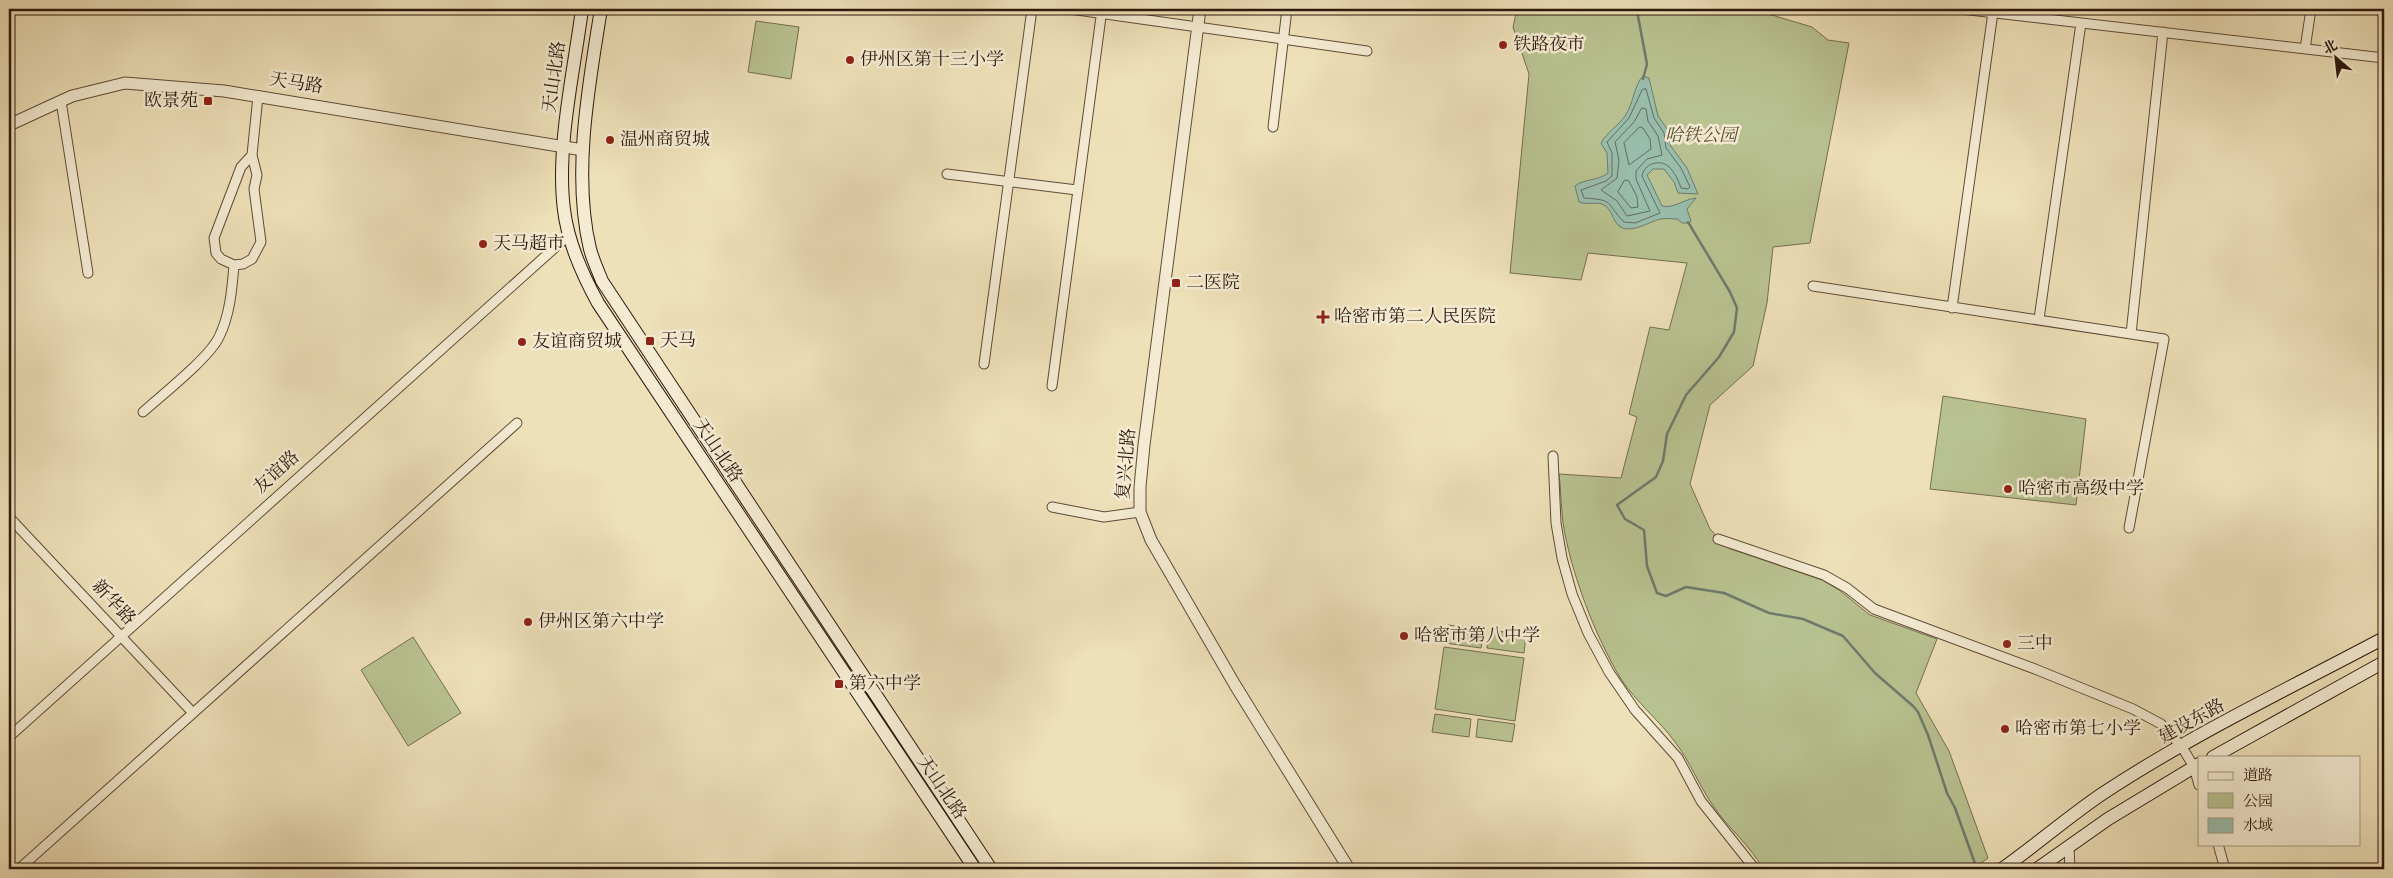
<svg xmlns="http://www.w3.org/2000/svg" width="2393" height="878" font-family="Vollkorn,'Noto Serif SC',serif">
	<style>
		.green { fill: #b8c290; stroke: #736e4f }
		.water { fill: #99bdac; stroke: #6e7b6d }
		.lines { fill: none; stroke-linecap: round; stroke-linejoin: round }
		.shore { stroke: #646b5d; stroke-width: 1 }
		.stream { stroke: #6e7b6d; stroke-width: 2.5 }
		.minor-casing { stroke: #5e4b39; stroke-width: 11 }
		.tertiary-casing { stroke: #5e4b39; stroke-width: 13 }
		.secondary-casing { stroke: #2e190e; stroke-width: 14 }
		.minor { stroke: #f4ebd2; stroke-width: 9 }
		.tertiary { stroke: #f4ebd2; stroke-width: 11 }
		.secondary { stroke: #f4ebd2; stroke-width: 12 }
		.poi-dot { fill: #8f2418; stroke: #f4ebd2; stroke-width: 2 }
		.labels { text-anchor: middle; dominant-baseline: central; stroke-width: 5; stroke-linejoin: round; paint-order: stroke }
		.poi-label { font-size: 18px; fill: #2e190e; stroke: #f4ebd2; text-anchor: start }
		.street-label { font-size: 18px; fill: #2e190e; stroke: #f4ebd2 }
		.park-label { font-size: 18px; font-style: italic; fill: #574c35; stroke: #f4ebd2 }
	</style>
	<rect width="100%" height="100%" fill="#eee0b9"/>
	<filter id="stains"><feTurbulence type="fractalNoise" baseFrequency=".004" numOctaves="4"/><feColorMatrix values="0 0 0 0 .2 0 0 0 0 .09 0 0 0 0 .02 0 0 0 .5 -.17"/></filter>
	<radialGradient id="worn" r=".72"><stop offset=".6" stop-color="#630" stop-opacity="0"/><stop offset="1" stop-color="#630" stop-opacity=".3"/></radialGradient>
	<path class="green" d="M1517,9L1755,10L1812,27L1828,40L1849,43L1810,243L1773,247L1767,303L1753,366L1710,405L1690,484L1710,529L1728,548L1822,580L1839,590L1870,615L1937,639L1916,693L1949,751L1988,858L1973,869H1763C1750,845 1729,829 1714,807C1699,786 1691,763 1675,742C1659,720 1636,702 1621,679C1595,636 1571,573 1563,523C1561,507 1561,490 1559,474L1621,478L1637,417L1629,414L1650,327L1669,330L1687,263L1588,253L1581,280L1510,273L1529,74L1513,27Z
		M756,21L799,27L791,79L748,72Z
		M1943,396L2086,419L2076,505L1930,489Z
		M1448,625L1484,630L1481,648L1445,643Z
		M1490,630L1526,635L1524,653L1487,648Z
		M413,637L461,713L408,746L361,670Z
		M1444,647L1524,658L1515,721L1435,709Z
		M1435,714L1471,719L1469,737L1432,732Z
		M1478,719L1515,724L1512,742L1476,737Z"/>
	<path class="water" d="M1643,76L1649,78L1658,116L1670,133V145L1687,168L1698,194L1678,193L1674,182L1664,169H1653L1647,175L1662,206C1674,209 1684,199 1696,198L1687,209L1691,221L1689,223H1682L1677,219C1672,219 1666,218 1661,219C1650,221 1630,235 1619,226C1612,220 1612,208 1602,204C1595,202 1587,205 1579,202L1575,186C1583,179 1598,181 1608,173L1607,153L1601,143C1607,132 1618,126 1625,116C1633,105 1635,83 1643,76Z"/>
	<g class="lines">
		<path class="shore" d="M1646,89L1654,118L1664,133L1666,148L1681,168L1690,187L1688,189L1681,188C1678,180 1675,172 1668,166C1659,159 1644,164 1642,176L1660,213L1635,223L1624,222C1605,203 1616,200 1584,198L1581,190L1606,181L1612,176V153L1607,142L1629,118L1642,90Z
			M1642,108L1646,109L1648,121L1658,136L1662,155L1647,159L1636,171V179L1650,211L1627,216L1617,201L1601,190L1617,178L1619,160L1615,142L1634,122Z
			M1640,127L1643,128L1650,139L1651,149L1629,165L1624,143Z
			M1625,180L1629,181L1637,197L1638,207L1631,208L1618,192Z"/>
		<path class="stream" d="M1634,9L1637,11L1647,64L1643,79
			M1688,222L1730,292L1737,308L1734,332L1719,357L1686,395L1667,434L1663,461L1656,477L1617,505L1625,519L1644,530L1647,566L1657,593L1666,596L1686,587L1724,593L1769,613L1803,619L1843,636L1875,673L1913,706L1918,712L1928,735L1947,793L1955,808L1977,869"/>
		<g class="minor-casing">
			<path id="minor" d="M1070,9L1367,51
				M1961,9L2384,58
				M2305,49L2311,9
				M61,101L88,273
				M1273,127L1287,9
				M252,155L257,175L254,189L261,242L252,259L243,264L234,265L221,259L216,253L214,238L241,167L252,155L258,96
				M947,174L1077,190
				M1813,286L2164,339L2129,528
				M1952,308L1993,12
				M2039,319L2081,23
				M2131,334L2163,32
				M984,364L1032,9
				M1052,386L1102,9
				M143,412C162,395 209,358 219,337C230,315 232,289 234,265
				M1553,456L1556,523L1562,558L1572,594L1588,633L1609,672L1635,710L1678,758L1701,801L1755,869
				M1052,507L1104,517L1140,512
				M9,517L193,713
				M1718,539L1824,575L1847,588L1874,609L2035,669L2133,709L2161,724L2182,747L2194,767L2199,785
				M9,737L569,235
				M2218,844L2225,869
				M2069,846L2070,869
				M19,869L517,423"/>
		</g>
		<g class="tertiary-casing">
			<path id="tertiary" d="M1200,9L1144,445L1140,487V512L1151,540L1235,685L1349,869
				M9,125L72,96L125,83L224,91L583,150"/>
		</g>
		<g class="secondary-casing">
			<path id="secondary" d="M582,9C574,72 556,147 564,210C568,243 582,274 598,303L975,869
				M601,9C589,84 572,174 590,249C593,260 598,271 602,281L991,869
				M2213,757L2384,662
				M2002,869C2036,845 2068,817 2102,794C2191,735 2290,688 2384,638
				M2037,869L2108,819L2199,764"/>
		</g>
		<use href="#minor" class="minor"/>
		<use href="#tertiary" class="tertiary"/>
		<use href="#secondary" class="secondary"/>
	</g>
	<g class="poi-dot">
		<circle cx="1503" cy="45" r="5"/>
		<circle cx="850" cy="60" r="5"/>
		<rect x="203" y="96" width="10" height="10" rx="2.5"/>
		<circle cx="610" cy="140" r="5"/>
		<circle cx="483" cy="244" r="5"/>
		<rect x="1171" y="278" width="10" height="10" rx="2.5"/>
		<path d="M1320.5 309.5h5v5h5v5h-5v5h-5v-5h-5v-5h5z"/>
		<rect x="645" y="336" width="10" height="10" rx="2.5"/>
		<circle cx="522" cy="342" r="5"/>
		<circle cx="2008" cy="489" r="5"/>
		<circle cx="528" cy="622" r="5"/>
		<circle cx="1404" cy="636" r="5"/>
		<circle cx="2007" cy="644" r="5"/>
		<rect x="834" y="679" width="10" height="10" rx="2.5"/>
		<circle cx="2005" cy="729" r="5"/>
	</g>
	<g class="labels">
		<g class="poi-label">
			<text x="1513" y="45">铁路夜市</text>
			<text x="860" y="60">伊州区第十三小学</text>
			<text x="198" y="101" text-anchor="end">欧景苑</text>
			<text x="620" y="140">温州商贸城</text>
			<text x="493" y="244">天马超市</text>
			<text x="1186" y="283">二医院</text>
			<text x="1334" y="317">哈密市第二人民医院</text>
			<text x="660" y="341">天马</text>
			<text x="532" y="342">友谊商贸城</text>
			<text x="2018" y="489">哈密市高级中学</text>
			<text x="538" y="622">伊州区第六中学</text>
			<text x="1414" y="636">哈密市第八中学</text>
			<text x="2017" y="644">三中</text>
			<text x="849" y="684">第六中学</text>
			<text x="2015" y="729">哈密市第七小学</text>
		</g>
		<g class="street-label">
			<text transform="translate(555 77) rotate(-82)">天山北路</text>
			<text transform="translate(296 84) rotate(9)">天马路</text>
			<text transform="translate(717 451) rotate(56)">天山北路</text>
			<text transform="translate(1127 464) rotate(-85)">复兴北路</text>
			<text transform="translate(277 473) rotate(-42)">友谊路</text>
			<text transform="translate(113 603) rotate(47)">新华路</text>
			<text transform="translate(2192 722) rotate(-29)">建设东路</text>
			<text transform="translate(941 788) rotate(56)">天山北路</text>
		</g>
		<g class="park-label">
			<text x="1701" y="136">哈铁公园</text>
		</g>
	</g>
	<rect width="2393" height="878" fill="none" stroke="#eee0b9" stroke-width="30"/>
	<rect x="10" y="10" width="2373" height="858" fill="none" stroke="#2e190e" stroke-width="2.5"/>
	<rect x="15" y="15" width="2363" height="848" fill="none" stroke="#2e190e"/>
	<rect x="2198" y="756" width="162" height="90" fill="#f4ebd2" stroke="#a59784"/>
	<rect x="2208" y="772" width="25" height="8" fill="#f4ebd2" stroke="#a59784"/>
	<text x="2243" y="780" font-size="15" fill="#2e190e">道路</text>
	<rect x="2208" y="793" width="25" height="15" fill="#b8c290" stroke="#a59784"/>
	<text x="2243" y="806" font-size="15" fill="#2e190e">公园</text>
	<rect x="2208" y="818" width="25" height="15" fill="#99bdac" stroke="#a59784"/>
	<text x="2243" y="830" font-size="15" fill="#2e190e">水域</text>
	<g transform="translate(2336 58) rotate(332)" stroke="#f4ebd2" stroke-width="4" paint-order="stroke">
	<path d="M0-4L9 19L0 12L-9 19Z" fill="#2e190e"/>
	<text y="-8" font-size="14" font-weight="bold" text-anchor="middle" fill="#2e190e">北</text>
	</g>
	<rect width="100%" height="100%" filter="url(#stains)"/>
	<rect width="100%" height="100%" fill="url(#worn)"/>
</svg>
